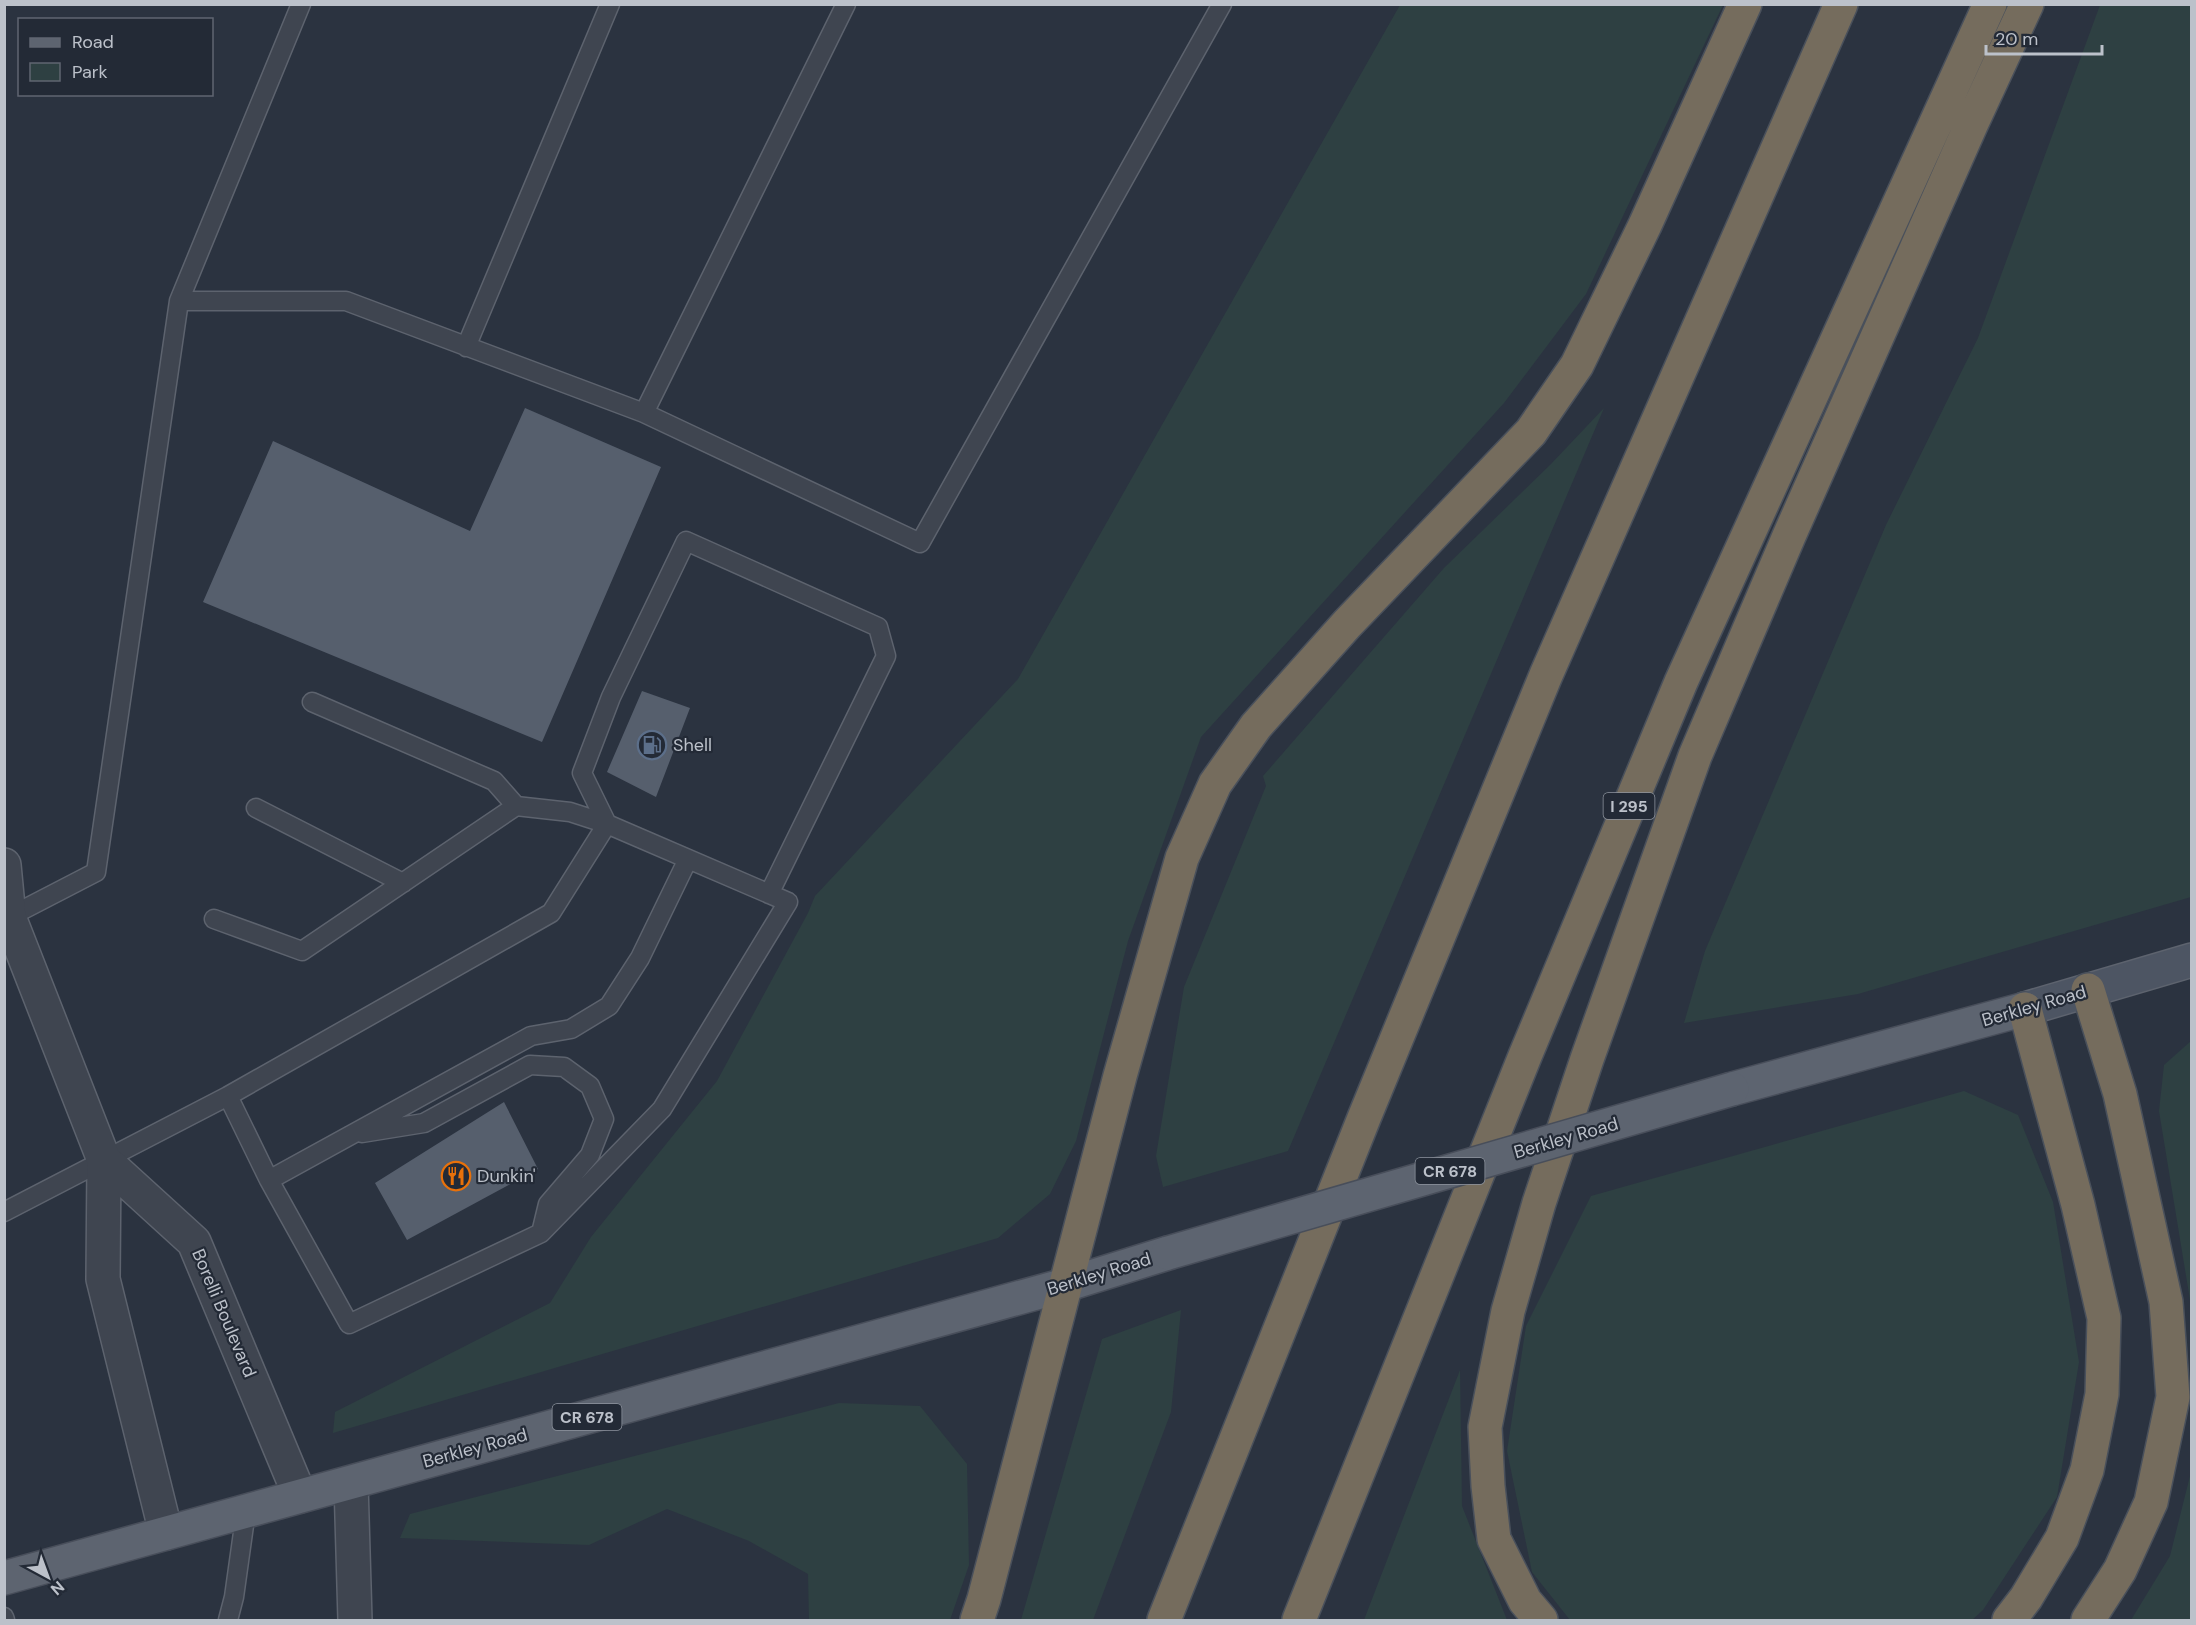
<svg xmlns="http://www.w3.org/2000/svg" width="2196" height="1625" font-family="'DM Sans',sans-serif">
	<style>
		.green { fill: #2e4042 }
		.building { fill: #565f6d }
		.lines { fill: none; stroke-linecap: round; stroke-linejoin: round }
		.lane-casing { stroke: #5d636e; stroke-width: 21 }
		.street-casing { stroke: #5d636e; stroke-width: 36 }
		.secondary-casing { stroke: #5d636e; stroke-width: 36 }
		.primary-casing { stroke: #484e5a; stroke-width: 36 }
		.highway-casing { stroke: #49505b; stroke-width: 36 }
		.lane { stroke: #3f4550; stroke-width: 18 }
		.street { stroke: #3f4550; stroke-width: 33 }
		.secondary { stroke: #4d5563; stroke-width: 33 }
		.primary { stroke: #5d6470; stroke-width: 33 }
		.highway { stroke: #756c5d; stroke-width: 33 }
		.primary-bridge-casing { stroke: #484e5a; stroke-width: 36; stroke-linecap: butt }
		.primary-bridge { stroke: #5d6470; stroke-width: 33 }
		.labels { text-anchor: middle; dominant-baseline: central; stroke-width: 4.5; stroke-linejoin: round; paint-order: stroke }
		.shield { fill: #232a36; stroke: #8e949e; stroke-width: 1.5 }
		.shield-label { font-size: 16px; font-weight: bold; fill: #bcc1ca }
		.poi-label { font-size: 18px; fill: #bcc1ca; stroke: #232a36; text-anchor: start }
		.street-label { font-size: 18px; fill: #bcc1ca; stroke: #232a36 }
	</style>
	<rect width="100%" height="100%" fill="#2b3340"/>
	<path class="green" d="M1400,5H1723L1586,294L1504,403L1201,737L1128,941L1076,1141L1050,1194L998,1238L333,1433L335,1412L550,1303L591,1237L717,1081L808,913L815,896L1018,679Z
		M2100,5H2191V897L1858,994L1684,1023L1705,951L1886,525L1978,338Z
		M1604,408L1288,1151L1163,1187L1156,1156L1184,987L1266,786L1263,776L1444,568L1551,464Z
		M2191,1041V1306L2159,1111L2164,1065Z
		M1964,1091L2018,1115L2053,1202L2079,1362L2057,1497L1983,1610L1972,1620H1570L1532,1572L1507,1451L1526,1326L1591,1196Z
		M1181,1310L1171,1412L1093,1620H1021L1102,1339Z
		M1460,1370L1462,1506L1507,1620H1364Z
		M839,1403L920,1406L967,1464L969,1565L950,1620H809L808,1574L749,1541L667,1509L589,1545L400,1538L410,1514Z
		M2191,1472V1620H2131L2170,1556Z"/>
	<path class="building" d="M525,408L661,467L542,742L203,602L273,441L470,531Z
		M642,691L690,708L656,797L607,772Z
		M504,1102L538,1169L407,1240L375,1183Z"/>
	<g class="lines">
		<g class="lane-casing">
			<path id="lane" d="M179,301H346L644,413L846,4
				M466,347L610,4
				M644,413L920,543L1222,4
				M312,702L494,781L516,806
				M256,808L403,883
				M607,824L582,773L611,697L686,541L878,627L886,656L769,894
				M9,917L96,872L179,301L301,4
				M214,919L302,951L516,806L570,812L607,824
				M362,1133L424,1123L530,1065L564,1067L590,1086L604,1119L590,1155L548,1204L541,1233
				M269,1180L531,1036L571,1029L609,1006L640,958L688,859
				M4,1212L228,1096L269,1180L349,1324L541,1233L662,1109L788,902L607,824L551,913L228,1096
				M4,1617L5,1620
				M228,1620L234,1597L246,1511"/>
		</g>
		<g class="street-casing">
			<path id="street" d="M4,865L9,917L104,1160L103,1279L166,1533
				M104,1160L194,1242L300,1496
				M351,1483L355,1620"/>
		</g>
		<g class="secondary-casing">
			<path id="secondary" d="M2025,1009L2192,960"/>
		</g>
		<g class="primary-casing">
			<path id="primary" d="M1732,1089L2025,1009
				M4,1578L1065,1285L1168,1253"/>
		</g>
		<g class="highway-casing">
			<path id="highway" d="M977,1620L984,1599L1120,1076L1182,858L1215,784L1256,726L1347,624L1531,432L1577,365L1645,225L1745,4
				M1164,1620L1364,1118L1546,675L1841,4
				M1299,1620L1525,1056L1681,682L1990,4
				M1541,1620L1525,1601L1494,1539L1488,1486L1485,1427L1508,1311L1539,1203L1587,1059L1695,756L1789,536L1971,125L2027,4
				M2009,1620L2026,1598L2062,1538L2087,1470L2102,1394L2104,1318L2078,1205L2025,1009
				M2088,1620L2120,1570L2151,1502L2173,1397L2166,1302L2120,1094L2088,990"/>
		</g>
		<use href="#lane" class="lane"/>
		<use href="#street" class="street"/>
		<use href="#secondary" class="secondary"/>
		<use href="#primary" class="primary"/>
		<use href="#highway" class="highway"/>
		<g class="primary-bridge-casing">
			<path id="primary-bridge" d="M1168,1253L1732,1089"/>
		</g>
		<use href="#primary-bridge" class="primary-bridge"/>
	</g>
	<defs>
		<g id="fuel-ring" transform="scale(1.5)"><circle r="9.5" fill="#232a36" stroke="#5c6f8a" stroke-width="1.5"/><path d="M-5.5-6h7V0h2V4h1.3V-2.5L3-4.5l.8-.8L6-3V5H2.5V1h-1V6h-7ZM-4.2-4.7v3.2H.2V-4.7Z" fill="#5c6f8a"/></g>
		<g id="restaurant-ring" transform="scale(1.5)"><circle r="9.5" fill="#232a36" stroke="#e8710a" stroke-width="1.5"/><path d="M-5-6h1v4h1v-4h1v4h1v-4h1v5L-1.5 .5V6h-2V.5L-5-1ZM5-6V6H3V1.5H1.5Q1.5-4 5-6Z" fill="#e8710a"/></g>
	</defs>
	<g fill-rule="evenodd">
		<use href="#fuel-ring" x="652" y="745"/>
		<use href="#restaurant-ring" x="456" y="1176"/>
	</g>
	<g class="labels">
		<g class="shield">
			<rect x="1603.5" y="793" width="51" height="26" rx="4.5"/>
			<rect x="1415.5" y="1158" width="69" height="26" rx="4.5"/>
			<rect x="552.5" y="1404" width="69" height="26" rx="4.5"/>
		</g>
		<g class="shield-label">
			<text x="1629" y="806">I 295</text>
			<text x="1450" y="1171">CR 678</text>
			<text x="587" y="1417">CR 678</text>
		</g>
		<g class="poi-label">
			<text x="673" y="745">Shell</text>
			<text x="477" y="1176">Dunkin'</text>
		</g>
		<g class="street-label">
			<text transform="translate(2034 1006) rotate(-16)">Berkley Road</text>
			<text transform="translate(1566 1138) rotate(-16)">Berkley Road</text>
			<text transform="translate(1099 1274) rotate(-17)">Berkley Road</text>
			<text transform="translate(224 1313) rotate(67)">Borelli Boulevard</text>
			<text transform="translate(475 1448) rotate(-15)">Berkley Road</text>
		</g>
	</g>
	<rect width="2196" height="1625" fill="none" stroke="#bcc1ca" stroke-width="12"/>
	<rect x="18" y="18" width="195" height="78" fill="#232a36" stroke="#606671" stroke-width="1.5"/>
	<rect x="30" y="38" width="30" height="9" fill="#5d6470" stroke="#606671" stroke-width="1.5"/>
	<text x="72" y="48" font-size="18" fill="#bcc1ca">Road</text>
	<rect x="30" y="63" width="30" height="18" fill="#2e4042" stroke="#606671" stroke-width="1.5"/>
	<text x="72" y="78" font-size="18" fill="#bcc1ca">Park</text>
	<g transform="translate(48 1577) rotate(139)" stroke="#232a36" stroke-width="4.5" paint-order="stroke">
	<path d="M0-4.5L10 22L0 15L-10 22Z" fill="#bcc1ca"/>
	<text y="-9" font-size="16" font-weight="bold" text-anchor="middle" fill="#bcc1ca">N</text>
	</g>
	<path d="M1986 45v9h116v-9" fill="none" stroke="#bcc1ca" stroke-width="3"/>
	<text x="1995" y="45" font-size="18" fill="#bcc1ca" stroke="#232a36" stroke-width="4.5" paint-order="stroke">20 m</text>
</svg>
